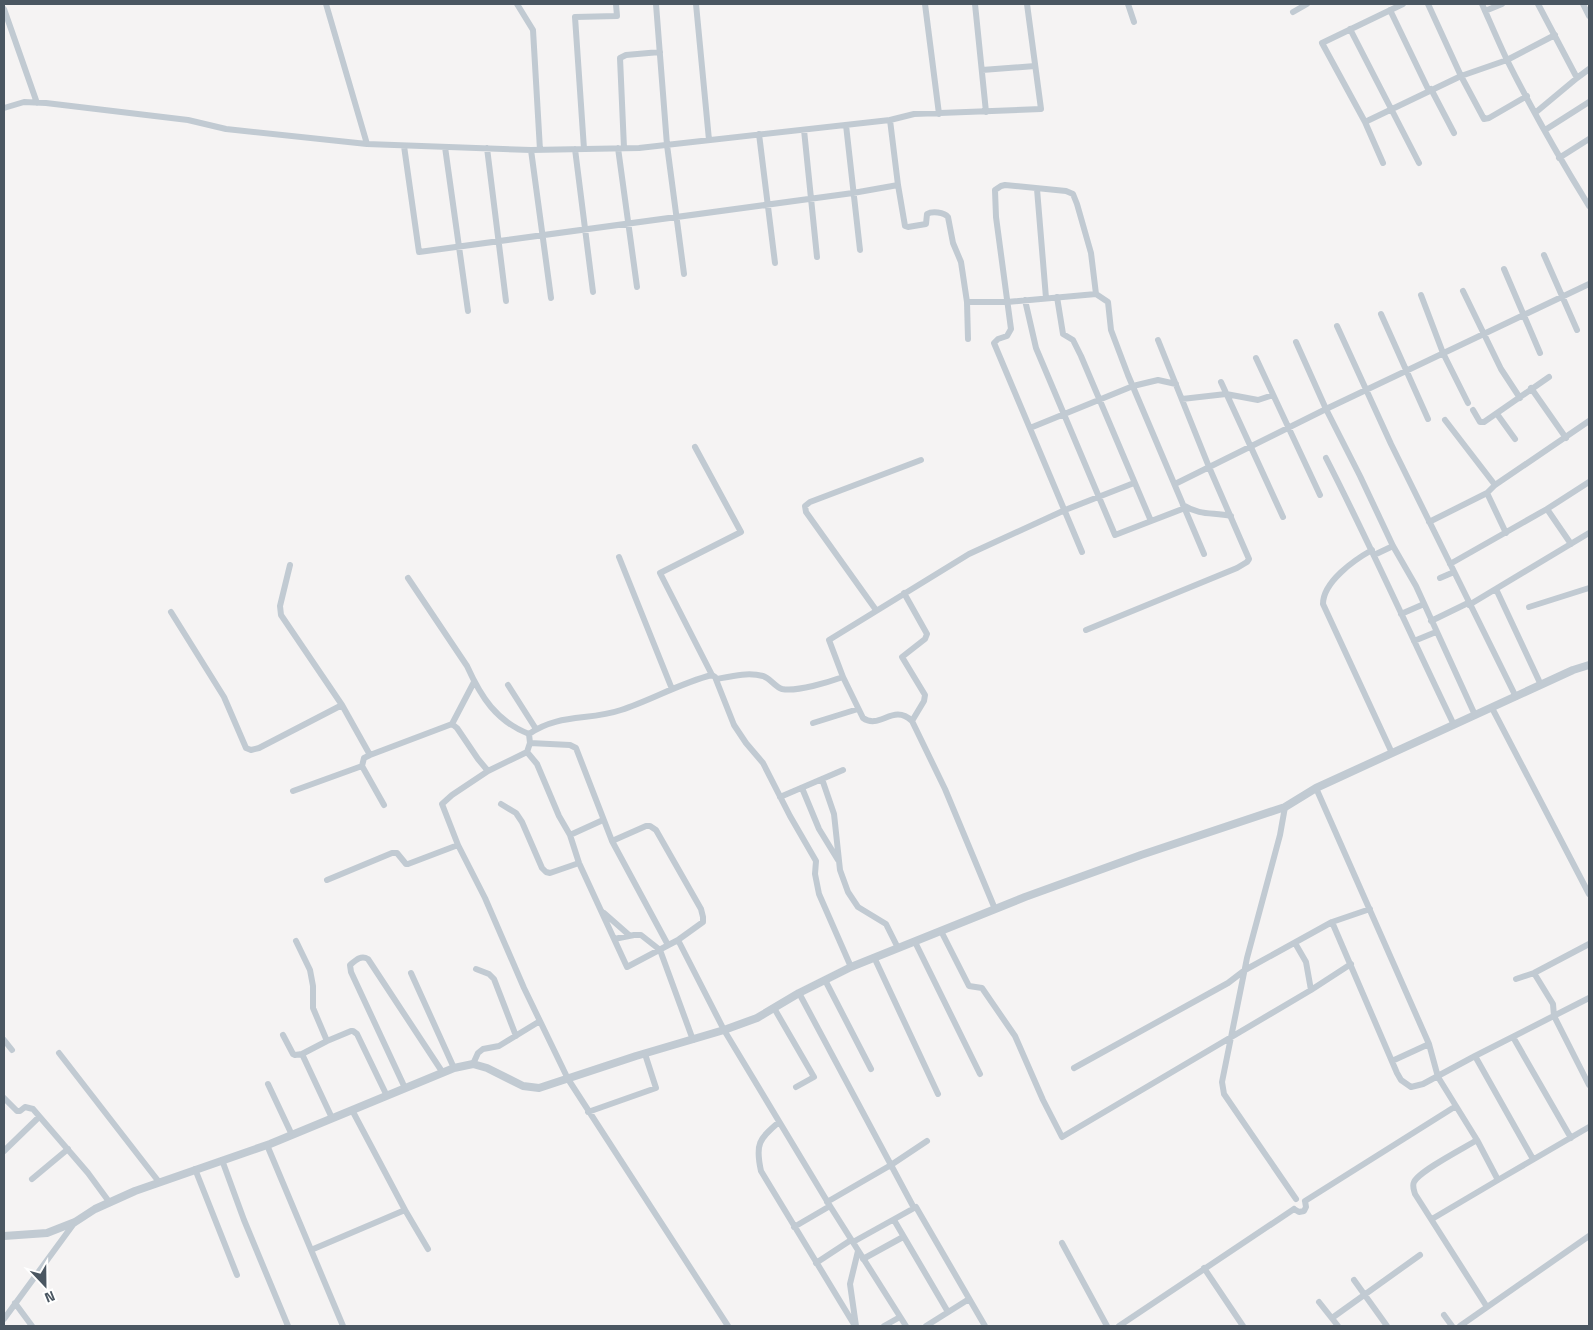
<svg xmlns="http://www.w3.org/2000/svg" width="1593" height="1330" font-family="'Titillium Web',sans-serif">
	<style>
		.lines { fill: none; stroke-linecap: round; stroke-linejoin: round }
		.minor { stroke: #c1cad2; stroke-width: 6 }
		.tertiary { stroke: #c1cad2; stroke-width: 8 }
	</style>
	<rect width="100%" height="100%" fill="#f5f3f3"/>
	<g class="lines">
		<path class="minor" d="M326,4L367,144
			M517,4L533,30L540,150
			M656,4L667,145L684,274
			M696,4L709,140
			M925,4L939,114
			M975,4L986,112
			M1128,4L1134,22
			M1428,4L1461,76L1484,119L1489,118L1527,96
			M1482,4C1490,22 1498,41 1507,60C1532,110 1560,159 1589,206
			M1538,4L1577,78L1589,69
			M1583,4L1589,16
			M4,9L37,103
			M1390,10L1429,91
			M1485,11L1502,4
			M1293,12L1307,4
			M1350,29L1419,163
			M982,70L1035,66
			M1431,89L1454,133
			M4,108L24,102L46,103L188,120L226,129L367,144L531,150L639,148L890,120
			M1535,113L1577,78
			M1365,122L1461,76L1507,60L1555,35
			M846,125L860,250
			M804,130L817,257
			M1545,130L1589,102
			M759,134L775,263
			M404,146L419,252L853,193L898,185
			M445,147L468,311
			M487,148L506,301
			M618,148L637,287
			M624,148L620,58L626,55L660,52
			M575,149L593,292
			M584,149L575,17L617,16L616,4
			M531,150L551,298
			M1559,158L1589,139
			M1383,163L1365,122L1322,43L1403,4
			M1037,189L1046,298
			M1544,255L1577,330
			M1504,269L1540,353
			M1463,291L1501,369L1520,398
			M1096,294L1108,302L1111,330L1128,375L1204,554
			M1421,295L1443,353L1468,403
			M1057,297L1063,334L1073,340L1081,356L1151,521
			M1025,300L1036,348L1115,535L1185,508
			M967,302H1007L1096,294L1091,253L1077,204L1073,194L1066,191L1005,185L1001,186L995,190L996,217L1011,329L1007,336L998,339L994,343L1082,552
			M1381,314L1428,419
			M1337,326L1391,444L1516,697
			M968,339L967,302L961,262L953,243L948,217C944,212 932,211 927,214L926,224L908,227L905,226L898,185L890,120L914,114L1041,109L1027,4
			M1296,342L1326,409L1360,476L1393,546L1416,586L1475,715
			M1256,358L1320,495
			M1221,382L1283,517
			M1531,388L1566,438
			M1182,399L1226,394L1258,400L1273,395
			M1473,410L1480,422H1484L1549,377
			M1497,414L1515,439
			M1445,420L1495,485
			M1030,428L1133,386L1158,380L1176,384
			M695,447L741,532L660,573L712,675
			M1326,458C1371,546 1411,636 1454,725
			M1175,484L1326,409L1589,284
			M1487,493L1506,533
			M1183,505C1201,516 1212,512 1231,516
			M1547,509L1571,544
			M1429,522L1487,493L1495,485L1589,421
			M1372,550C1354,560 1323,582 1323,604L1392,753
			M1374,555L1393,546
			M619,557L672,689
			M1450,564L1547,509L1589,482
			M290,565L280,606L281,615L342,705L370,755L452,724L457,728L478,759L488,771L527,752L530,743L529,734C559,713 589,721 621,710C652,700 680,683 712,675L715,677L734,725L746,743L763,763L790,816L816,861L815,874L819,894L851,967
			M408,578L467,666C481,697 496,721 529,734
			M1440,578L1454,572
			M1496,589L1541,685
			M904,593L927,634L925,639L902,657L925,695L924,701L912,721
			M1469,605L1589,533
			M1529,607L1589,588
			M876,610L806,512L805,506L810,502L921,460
			M171,612L224,697L246,748L251,750L259,748L342,705
			M1401,614L1424,604
			M1431,621L1468,603
			M1086,630L1237,568L1247,562L1249,559L1209,467L1158,340
			M1414,641L1436,632
			M717,679C732,676 748,672 763,676C770,678 775,687 782,689C797,692 829,682 843,677
			M508,685L536,729
			M1492,708L1589,894
			M813,723L858,709
			M452,724L474,682
			M530,743L570,745L576,748L612,841L668,945
			M527,752L537,764L559,816L570,835L579,863L627,967L678,940L724,1030L830,1206L906,1326
			M370,755L364,758L362,766L384,805
			M822,779L834,814L840,870L848,892L858,907L886,924L898,948
			M802,788L819,829L838,860
			M1316,788L1429,1044L1438,1077L1477,1140L1498,1180L1589,1127
			M293,791L362,766
			M780,797L843,770
			M501,804L516,813L522,822L542,868L546,872L550,873L579,863
			M1285,807L1280,835L1247,958L1222,1082L1224,1094L1296,1199
			M570,835L603,820
			M612,841L646,826H650L656,830L701,909L703,917V922L678,940
			M458,845L442,804L452,795L488,771
			M327,880L392,853H397L406,864H408L458,845L485,898L524,988L568,1079L728,1326
			M995,909L945,789L912,721C893,703 880,730 863,718L843,677L829,640L969,554L1065,510L1134,483
			M604,913L629,935
			M1332,922L1397,1073L1401,1080L1411,1087L1423,1084L1475,1056L1589,998
			M941,931L969,986L982,988L1015,1036L1043,1100L1062,1137L1311,990L1351,964
			M614,939L634,935H641L660,950L693,1040
			M296,941L310,970L313,986V1008L327,1041L351,1031H353L357,1034L387,1096
			M915,942L980,1074
			M1295,943L1306,962L1311,990
			M874,957L938,1094
			M476,969L489,974L494,979L516,1036
			M411,973L454,1068
			M1534,973L1553,1004L1554,1016L1589,1085
			M1516,979L1534,973L1589,944
			M825,980L871,1069
			M799,993L914,1208
			M774,1008L814,1077L796,1087
			M283,1035L293,1054L295,1055L302,1054
			M1513,1037L1571,1138
			M4,1040L12,1050
			M327,1041L302,1054L332,1118
			M59,1053L159,1182
			M1475,1056L1533,1159
			M1392,1061L1429,1044
			M473,1064L478,1053L483,1049L499,1046L540,1021
			M1074,1068L1228,983L1245,970L1332,922L1370,909
			M268,1084L292,1135
			M405,1088L351,972L350,965C356,960 361,955 368,959L443,1073
			M4,1098L17,1111H20L25,1107L33,1109L88,1173L110,1203
			M588,1112L656,1088L645,1054
			M779,1122C759,1139 755,1144 761,1171L855,1326
			M1477,1140C1464,1148 1419,1171 1414,1182C1412,1186 1414,1190 1415,1194L1487,1307
			M267,1145L343,1326
			M4,1151L39,1117
			M222,1160L244,1220L288,1326
			M195,1169L237,1275
			M32,1179L68,1149
			M1305,1201L1456,1106
			M827,1202L891,1165L927,1141
			M1294,1209L1299,1212L1304,1211L1306,1207L1305,1201
			M405,1210L428,1249
			M1432,1219L1498,1180
			M894,1220L948,1312
			M794,1227L830,1206
			M853,1242L916,1207L985,1326
			M1062,1243L1107,1326
			M311,1250L405,1210L352,1110
			M863,1259L903,1237
			M816,1263L851,1240
			M1204,1268L1243,1326
			M1354,1280L1387,1326
			M1319,1302L1338,1326
			M15,1303L32,1326
			M1444,1315L1452,1326
			M1332,1318L1420,1255
			M4,1319L75,1222
			M856,1326L850,1284L858,1251
			M884,1326L900,1317
			M926,1326L969,1299
			M1119,1326L1294,1209
			M1460,1326L1589,1236"/>
		<path class="tertiary" d="M4,1236L47,1233L75,1222L95,1209L135,1191L270,1144L454,1068L473,1064L487,1068L523,1086L539,1088L636,1056L724,1030L757,1018L799,993L851,967L1025,897L1141,855L1285,807L1316,788L1573,670L1589,665"/>
	</g>
	<rect width="1593" height="1330" fill="none" stroke="#4a5661" stroke-width="10"/>
	<g transform="translate(45 1285) rotate(158)" stroke="#ffffff" stroke-width="4" paint-order="stroke">
	<path d="M0-4L9 19L0 12L-9 19Z" fill="#4a5661"/>
	<text y="-8" font-size="14" font-weight="bold" text-anchor="middle" fill="#4a5661">N</text>
	</g>
</svg>
